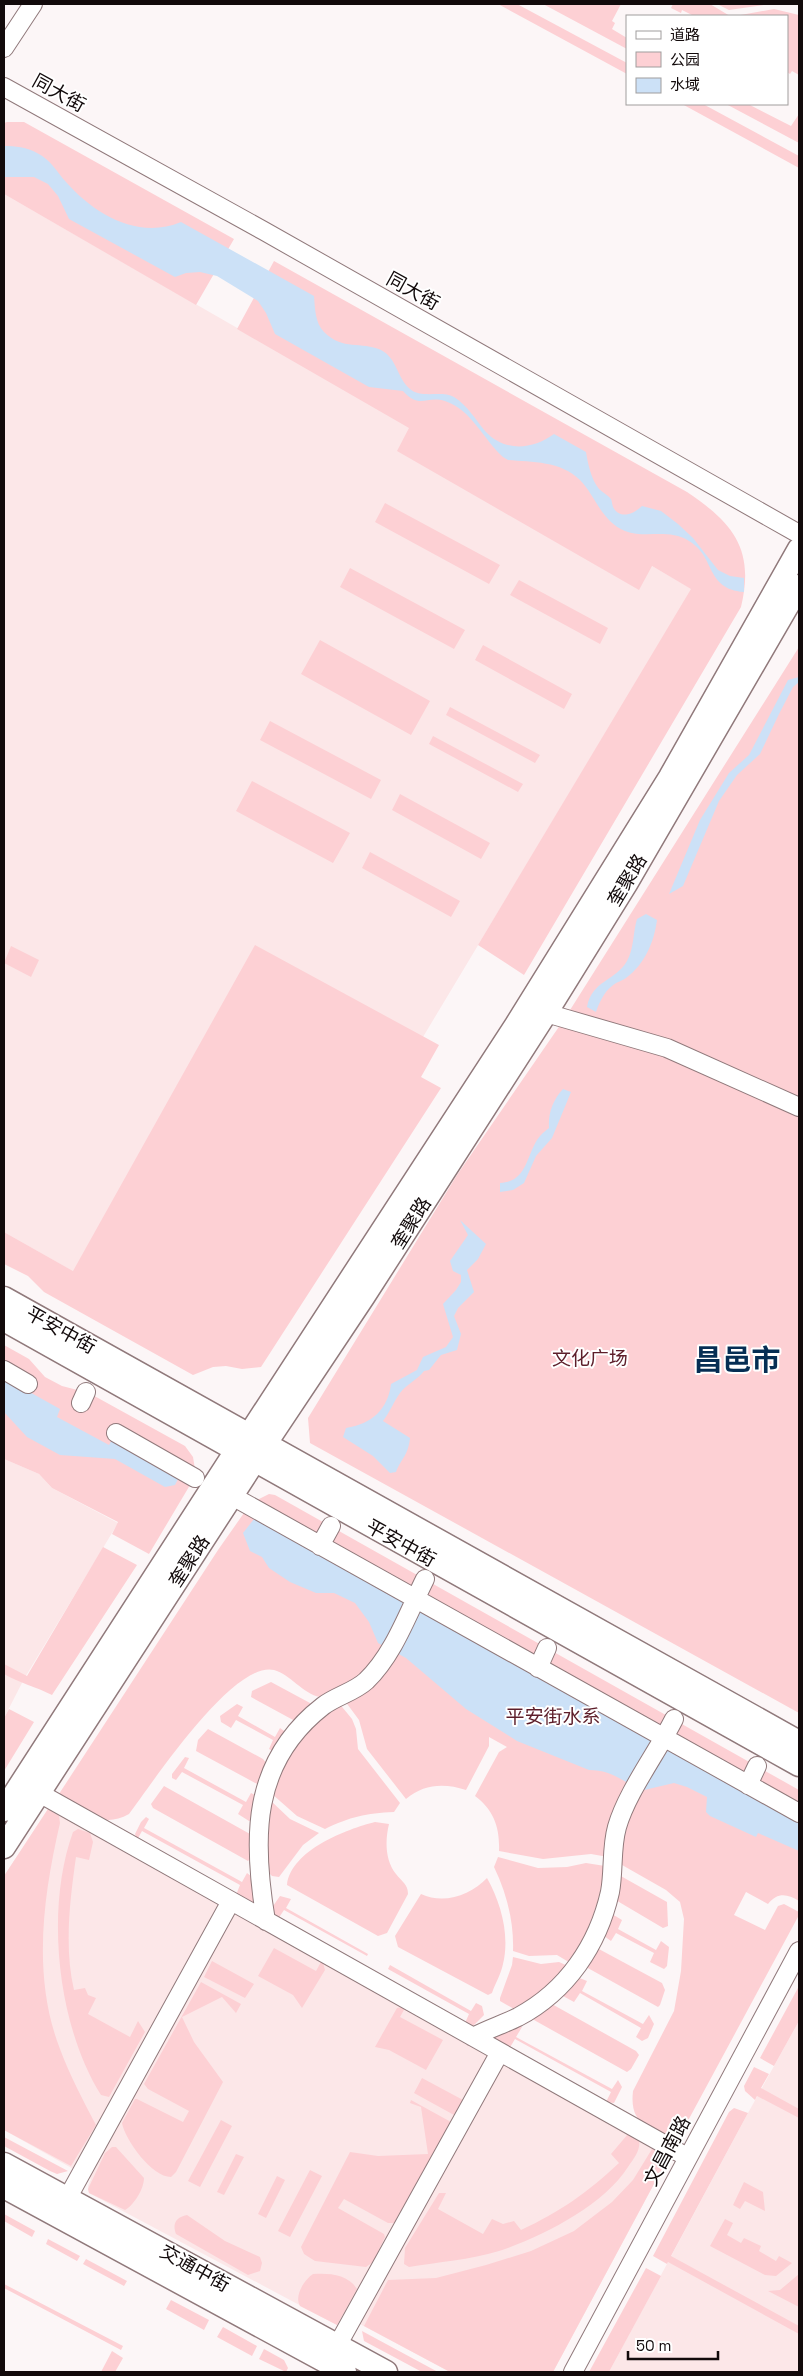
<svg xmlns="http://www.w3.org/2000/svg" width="803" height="2376" font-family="'Space Grotesk','Noto Sans SC',sans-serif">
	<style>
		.built { fill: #fce7e8 }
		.green { fill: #fdd0d4 }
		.water { fill: #cce1f7 }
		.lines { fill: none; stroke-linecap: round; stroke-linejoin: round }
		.minor-casing { stroke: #90797b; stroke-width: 20 }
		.major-casing { stroke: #90797b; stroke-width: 25 }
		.minor { stroke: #fff; stroke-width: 18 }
		.major { stroke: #fff; stroke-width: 22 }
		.labels { text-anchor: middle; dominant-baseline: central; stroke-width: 4; stroke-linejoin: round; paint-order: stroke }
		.street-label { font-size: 19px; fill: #120a0b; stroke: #fff }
		.park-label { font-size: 19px; fill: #5d1e2a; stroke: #fff }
		.town-label { font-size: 29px; font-weight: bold; fill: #062e54; stroke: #fff }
	</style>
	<rect width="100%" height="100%" fill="#fcf6f7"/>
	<path class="built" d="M4,194L692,589L229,1360L4,1232Z
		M4,1459L39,1474L52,1488L118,1523L24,1679L4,1718Z
		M48,1809L669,2156L553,2372H450L343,2315L337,2325L89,2193L88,2186L91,2179L4,2130V1876Z
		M799,2021V2372H609L748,2113Z"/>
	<path class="green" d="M498,4H517L627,63V74Z
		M543,4H621L612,21L615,23L612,29L627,38V49Z
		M673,4H710L730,16H694L682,10L681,13L671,8Z
		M717,4H771L729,10Z
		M774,9L799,15V75L792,71L790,74L787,72V16H735Z
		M682,104H703L799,156V168Z
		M726,104H748L791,126L799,114V143Z
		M7,122H24L234,239L196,305L4,194V123Z
		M274,261L687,492C733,523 755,549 741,607L524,975L478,945L691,589L652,566L639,590L397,451L409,428L237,329Z
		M385,503L500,565L489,584L375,522Z
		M350,568L465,630L454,649L340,587Z
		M519,580L608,628L600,644L510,595Z
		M320,640L430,701L411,735L301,674Z
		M483,645L572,694L564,709L475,660Z
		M799,647V1713L310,1443L308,1418L457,1175L565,1018Z
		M450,707L540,755L535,763L446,715Z
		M270,721L381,780L371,799L260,740Z
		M433,736L523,784L518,792L429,744Z
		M252,781L350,833L333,863L236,811Z
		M400,794L490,843L481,859L392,810Z
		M370,852L460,901L451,917L362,868Z
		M255,945L439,1045L421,1077L441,1088L261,1367L242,1369L226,1366L213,1367L193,1375L44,1292L28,1276L4,1264V1232L73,1271Z
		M11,946L39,960L31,977L4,963Z
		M4,1345L29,1359L45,1377L62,1386L89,1393L185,1446L193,1457L196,1475L149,1554L112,1534L118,1522L52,1488L39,1474L4,1459Z
		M269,1494L275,1495L799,1790V1901C787,1894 778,1892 768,1904L746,1892L734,1915L765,1930L778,1906L784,1904L799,1912V1915L677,2141C650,2127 629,2126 633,2091L674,2011L681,1971L684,1919L680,1902L666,1890L608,1857L591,1854L543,1859L499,1851C500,1828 494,1810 475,1796L499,1752L507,1747L489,1737V1746L466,1790C444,1783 424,1784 406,1799L367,1749L359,1720L345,1701L373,1683L385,1672C379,1672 371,1670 366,1672C354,1677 333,1700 320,1697C303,1694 290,1674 274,1670C233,1660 151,1785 129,1814C101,1830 82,1810 57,1797L218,1550L251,1503Z
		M103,1547L137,1565L52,1695C36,1687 20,1683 4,1674V1664L27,1676Z
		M271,1682L310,1703L312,1707L295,1721L251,1697L252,1691Z
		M338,1702L352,1719L356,1729L358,1749L400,1803L394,1812C366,1813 350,1817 325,1829L297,1816L272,1794C288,1749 305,1734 338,1702Z
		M237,1704L243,1707L238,1716L275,1737L280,1728L287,1733L273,1751L269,1749L273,1740L236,1720L231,1728L221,1722L220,1716Z
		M9,1709L34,1722L4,1771V1718Z
		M208,1729L263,1759L267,1764L259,1785L196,1751L198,1740Z
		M185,1757L189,1758L184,1768L246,1802L251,1793L257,1796L253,1820L249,1821L238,1814L243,1805L182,1772L176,1780L172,1778V1774Z
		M164,1786L250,1834L252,1837L250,1859L248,1861L153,1808L151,1804Z
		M270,1800L290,1819L319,1833L303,1845L279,1877L272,1876L264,1868Z
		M48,1809L59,1816L60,1823C43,1897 32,1977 60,2049C70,2076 83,2100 96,2125L71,2166L4,2130V1876Z
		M146,1817L149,1819L144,1828L242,1882L247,1873L251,1876L257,1901L254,1904L236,1895L240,1885L142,1831L137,1840L135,1834L141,1822Z
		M375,1822L389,1824C385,1841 385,1860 396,1874C402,1882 408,1884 408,1894L387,1933L378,1936L287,1885C291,1850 347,1829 375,1822Z
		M78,1829L90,1833L93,1842L89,1860L76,1857C70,1899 64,1948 74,1990L85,1988L88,1995L96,1998L88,2014L130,2037L138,2021L145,2032L109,2097L101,2095C57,2025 45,1909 73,1832Z
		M498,1857L538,1868L567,1867L586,1863L605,1866C601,1901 587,1932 572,1964L557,1955L529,1956L513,1951C514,1922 507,1894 494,1867Z
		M619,1875L667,1902L668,1926L663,1928L614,1899Z
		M487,1878C501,1903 510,1935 503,1964C501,1974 495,1984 492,1993L488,1995L398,1947L395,1936L421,1894C444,1905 471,1895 487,1878Z
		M280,1896L291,1899L286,1908L368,1954L367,1956L284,1910L278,1919L274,1916L271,1909Z
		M612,1914L622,1920L618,1929L656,1950L661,1941L669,1947L667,1966L664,1969L650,1962L654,1953L616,1933L611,1941L604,1936Z
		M274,1948L316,1971L321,1962L323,1963L325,1970L302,2008L293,1995L258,1976Z
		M597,1948L662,1983L665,1990L660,2005L658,2007L586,1967Z
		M513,1957L541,1964L559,1962L568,1966C555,1982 534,2004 514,2009L500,2001V1998L512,1965Z
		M212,1961L254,1984L245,1998L204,1977Z
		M390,1965L471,2011L476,2003L482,2006L484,2015L473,2026L465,2023L469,2014L388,1969Z
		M577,1977L587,1981L582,1991L643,2024L649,2015L654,2024L648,2038L642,2041L636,2037L641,2028L580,1993L574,2002L563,1996L562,1992Z
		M201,1982L241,2004L236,2013L222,1997L182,2017L194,2042L223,2082L176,2172L171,2177C152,2177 125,2140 122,2123L135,2099H137L183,2122L189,2111L148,2089L144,2084Z
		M799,1986V2021L774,2066L760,2058Z
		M550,2003L636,2051L639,2055L631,2069L627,2072L534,2020L532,2017Z
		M403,2007L405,2008L400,2017L443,2040L426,2070L389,2050L375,2047L397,2008Z
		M514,2022L522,2027L516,2037L612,2089L618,2080L622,2087L614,2103L606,2102L611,2092L515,2039L509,2049L491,2037Z
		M754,2067L769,2074L761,2088L799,2109V2118L757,2096L755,2100L745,2091L744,2086Z
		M422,2078L463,2100L454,2115L414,2093Z
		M411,2100L451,2122L394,2223H388L344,2199L338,2208L384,2234L385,2237L373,2262L366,2267L315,2261L304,2254L301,2247L350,2152L378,2156L428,2154L421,2107L410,2103Z
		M734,2108L748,2113L671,2256L799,2326V2334L668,2262L667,2264L653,2256L729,2112Z
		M221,2120L232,2126L200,2187L188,2181Z
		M628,2134L639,2140C641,2150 634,2158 628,2167C604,2205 542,2237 499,2251C470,2260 438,2262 409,2267L404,2264L405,2248L439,2193H446L438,2209L483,2234L492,2219L503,2224L514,2221L521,2230C560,2212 588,2192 619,2163L611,2154Z
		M4,2137L68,2171L57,2174L50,2171L4,2146Z
		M112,2147H116L144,2178C144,2189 134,2205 125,2210L89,2193L88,2189L105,2153Z
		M652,2149L669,2156L553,2372H450L364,2326L388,2280L436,2278L486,2265L531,2251L574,2231L612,2202L633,2180Z
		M236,2154L244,2157L224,2195L217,2192Z
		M310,2170L322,2176L290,2237L278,2231Z
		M277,2176L285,2180L266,2218L258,2214Z
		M744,2182L763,2192L765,2211L745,2201L740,2209L733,2205Z
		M4,2214L35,2231L32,2237L4,2221Z
		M187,2215L225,2241L260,2257L262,2263L260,2271L248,2275L176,2234C172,2224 176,2217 187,2215Z
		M725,2219L733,2223L727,2235L741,2243L744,2238L761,2246L759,2251L776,2261L779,2256L792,2263L776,2276L765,2275L710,2246Z
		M48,2239L80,2256L77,2261L46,2244Z
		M86,2259L127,2281L124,2286L83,2264Z
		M646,2268L661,2276L609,2372H589Z
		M313,2274C329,2273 348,2274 357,2289L337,2325L300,2306C294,2296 304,2280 313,2274Z
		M799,2274V2307L768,2291L780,2290Z
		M4,2284L123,2346L121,2350L4,2288Z
		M171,2300L209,2320L204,2330L166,2309Z
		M223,2327L257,2346L252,2356L217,2337Z
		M362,2331L438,2372H422L364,2341Z
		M264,2349L284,2360L288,2368L286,2372L259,2359Z
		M112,2351L123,2358L115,2372H101Z"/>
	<path class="water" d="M4,146C15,146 27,147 37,153C51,160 56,171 66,182C94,214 138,240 181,222L314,296C315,308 315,323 324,332C343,351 361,341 381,350C397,358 397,378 410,389C421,399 442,390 454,397C467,405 476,420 485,431C504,452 532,450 554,434L586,452C588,464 591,479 599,489C602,492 608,495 611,499C612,501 612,504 613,507C620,520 634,514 642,506L661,511L678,524L693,538L718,570L730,576L744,578V592C705,589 716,557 689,541C668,528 646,539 625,531C601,521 595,495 580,480C561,461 532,462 508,460L503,457C483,439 472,410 445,401C426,395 420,410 403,391L369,387L275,334L266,313L258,301L217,276L200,272L186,273L175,277L69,219L58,196L48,184L34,177H4Z
		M799,677V682L793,687L779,714L760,754L737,775L719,801L683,886L669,894L700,820L729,773L749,755L788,680Z
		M646,914L657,920C654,942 645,964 626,978C622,981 616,982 612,986C604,992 599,1003 596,1012L587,1007C592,980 616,981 627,961C634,949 633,932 637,919Z
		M563,1089L571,1092L552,1138L536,1156L524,1183L513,1190L500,1192V1183C526,1182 526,1158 537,1140C540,1135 545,1131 549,1128C548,1113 553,1100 563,1089Z
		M460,1220L486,1244L478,1259L467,1270L474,1292L458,1308L454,1316L461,1334L457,1350L441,1355L429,1370L424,1371C417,1380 407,1384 400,1393C394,1401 390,1412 383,1421L410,1438C408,1456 402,1457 396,1472L390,1473L373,1456L343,1437L346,1428C372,1424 388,1409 391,1384L417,1370L423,1357L446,1347L453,1337L443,1304L456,1290L461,1282V1275L453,1271L450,1261L468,1235Z
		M4,1373L26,1390L60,1409L57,1417L109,1445L114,1436L181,1473L175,1485L165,1487L115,1459L60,1455L27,1437L4,1412Z
		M254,1519H264L799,1817V1851L758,1833L756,1837L710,1816L706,1812L707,1797L687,1787L674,1783L640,1791C623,1780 610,1770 589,1770L517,1741L466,1709L406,1658L378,1643L369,1622L355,1603L334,1593H316L290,1582L269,1568L262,1557L250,1551L243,1533Z"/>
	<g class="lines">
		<g class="minor-casing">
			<path id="minor" d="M4,48L33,4
				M4,87L264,231L799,534
				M546,1013L667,1048L799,1107
				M4,1370L28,1384
				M81,1403L86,1392
				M116,1433L195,1478
				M232,1496L799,1813
				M320,1546L331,1526
				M538,1668L547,1648
				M748,1785L757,1766
				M39,1793L687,2157
				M266,1921C252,1839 251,1762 323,1706C336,1696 354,1692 366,1681C394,1654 408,1613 425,1579
				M473,2037C488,2029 504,2024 518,2017C567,1991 598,1945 610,1892C614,1871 611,1848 617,1827C627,1792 657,1753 674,1719
				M67,2199L231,1901
				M337,2346L500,2052
				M573,2372L799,1951"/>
		</g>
		<g class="major-casing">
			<path id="major" d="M4,1298L799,1742
				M4,1320L799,1765
				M4,1810L236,1451L249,1435L516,1025L670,777L799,549
				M4,1847L266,1443L364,1296L546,1013L626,884L799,586
				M4,2164L386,2372
				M4,2187L345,2372"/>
		</g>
		<use href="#minor" class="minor"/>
		<use href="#major" class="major"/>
	</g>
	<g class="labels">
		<g class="street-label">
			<text transform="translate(59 93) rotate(29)">同大街</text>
			<text transform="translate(413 291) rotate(29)">同大街</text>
			<text transform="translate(627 880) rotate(-59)">奎聚路</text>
			<text transform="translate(411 1223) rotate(-58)">奎聚路</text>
			<text transform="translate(61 1330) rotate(29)">平安中街</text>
			<text transform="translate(401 1543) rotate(29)">平安中街</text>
			<text transform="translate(189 1561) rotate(-57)">奎聚路</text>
			<text transform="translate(667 2151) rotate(-62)">文昌南路</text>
			<text transform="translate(195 2268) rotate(29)">交通中街</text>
		</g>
		<g class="park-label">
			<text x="590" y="1358">文化广场</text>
			<text x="553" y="1716">平安街水系</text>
		</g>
		<g class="town-label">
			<text x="737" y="1359">昌邑市</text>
		</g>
	</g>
	<rect width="803" height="2376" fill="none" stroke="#120a0b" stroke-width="10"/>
	<rect x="626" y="15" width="162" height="90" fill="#ffffff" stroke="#a09d9d"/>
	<rect x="636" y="31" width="25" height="8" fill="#ffffff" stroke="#a09d9d"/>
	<text x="670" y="40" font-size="15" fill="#120a0b">道路</text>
	<rect x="636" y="52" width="25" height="15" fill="#fdd0d4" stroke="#a09d9d"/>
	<text x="670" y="65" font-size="15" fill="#120a0b">公园</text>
	<rect x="636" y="78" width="25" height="15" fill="#cce1f7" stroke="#a09d9d"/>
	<text x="670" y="90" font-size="15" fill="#120a0b">水域</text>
	<path d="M628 2351v8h90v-8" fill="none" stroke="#120a0b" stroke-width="2.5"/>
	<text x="636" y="2351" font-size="15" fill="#120a0b" stroke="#ffffff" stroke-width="4" paint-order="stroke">50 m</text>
</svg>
